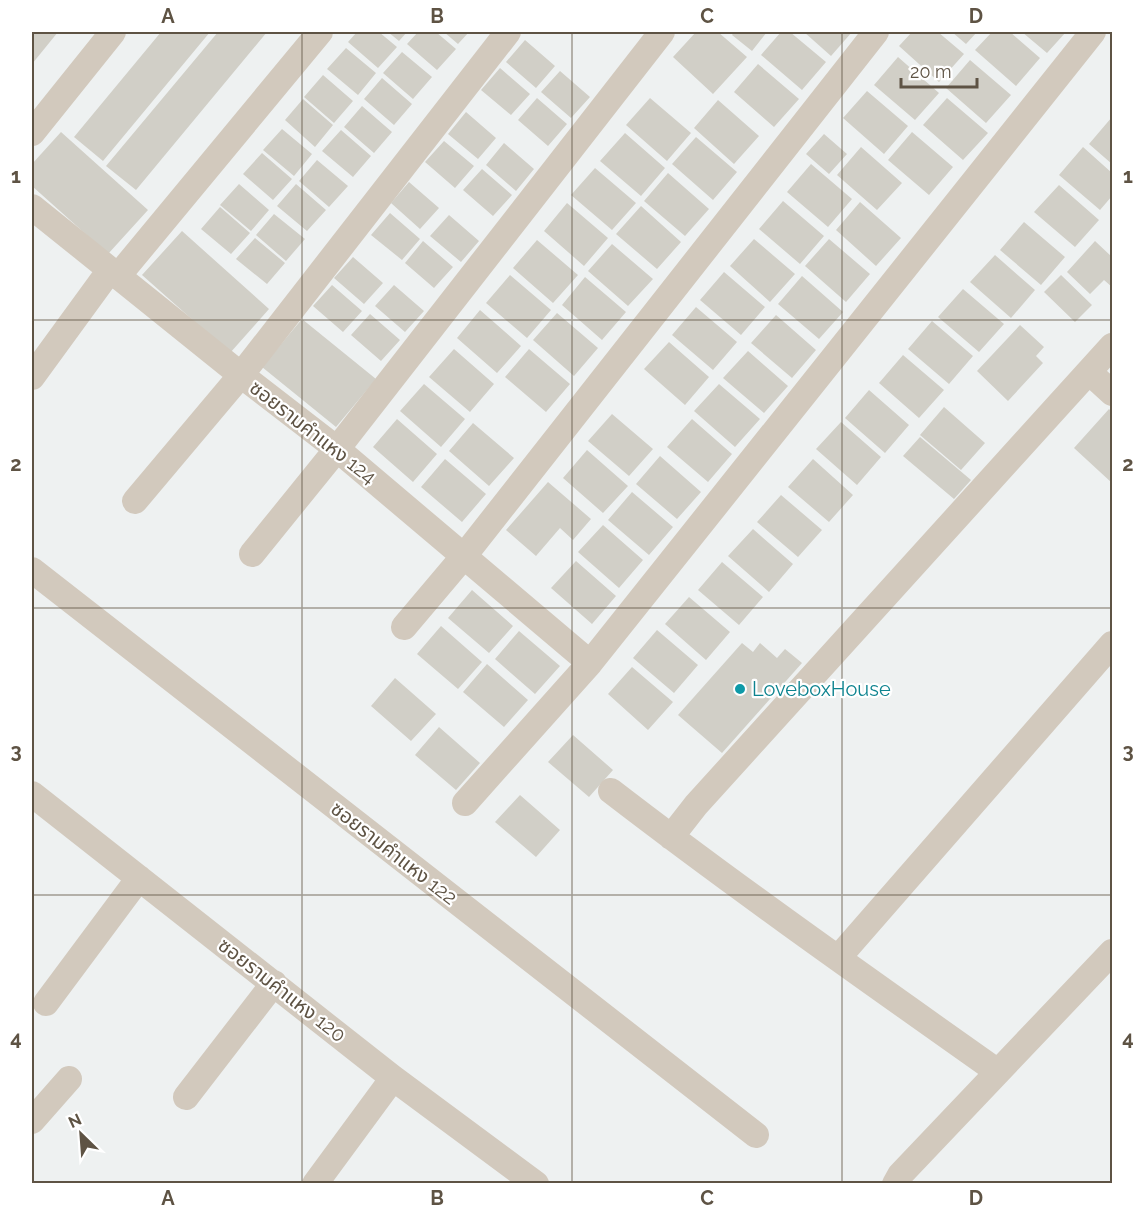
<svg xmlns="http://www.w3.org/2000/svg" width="1144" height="1215" font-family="Raleway,'Noto Sans Thai',sans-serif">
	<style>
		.building { fill: #d1cfc7 }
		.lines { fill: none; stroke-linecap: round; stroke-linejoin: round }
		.minor { stroke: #d2c9bd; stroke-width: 26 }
		.grid { fill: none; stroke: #5e5344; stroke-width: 1.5; stroke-opacity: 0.55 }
		.culture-dot { fill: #0f9aa8; stroke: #fff; stroke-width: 2 }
		.labels { text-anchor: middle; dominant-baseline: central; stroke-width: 4.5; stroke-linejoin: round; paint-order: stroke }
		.street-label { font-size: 20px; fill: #5e5344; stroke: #fff }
		.culture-label { font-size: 20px; fill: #0d838f; stroke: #fff; text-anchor: start }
		.neatline { fill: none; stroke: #5e5344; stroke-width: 2 }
		.grid-label { font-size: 20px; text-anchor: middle; font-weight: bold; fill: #5e5344 }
	</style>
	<rect width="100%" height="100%" fill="#eef1f1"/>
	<path class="building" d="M32,32H58L32,64Z
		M161,32H210L103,161L74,137Z
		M218,32H267L136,190L106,166Z
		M357,32H379L397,47L378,68L348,42Z
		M388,32H407L399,41Z
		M418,32H436L456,49L437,70L407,44Z
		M444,32H469L458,44Z
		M696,32H718L747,57L713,94L673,57Z
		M734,32H767L752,51L732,35Z
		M781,32H790L826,62L802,90L761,55Z
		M804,32H852L831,56Z
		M912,32H938L964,54L939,82L899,46Z
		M952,32H977L966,44Z
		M992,32H1010L1040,58L1016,86L975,50Z
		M1022,32H1066L1047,53Z
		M525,40L555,66L536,88L506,62Z
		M346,48L376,73L358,95L327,69Z
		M402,52L432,77L413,99L383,73Z
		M898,57L939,93L915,120L874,85Z
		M970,60L1011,95L986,123L946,88Z
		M758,64L799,99L774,127L734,92Z
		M500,68L530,94L511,115L481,90Z
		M560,71L590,97L571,118L541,92Z
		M323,75L353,101L334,123L304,97Z
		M382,78L412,104L394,125L364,99Z
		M867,91L908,126L884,154L843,118Z
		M537,98L567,124L548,146L518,120Z
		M650,98L691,133L667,161L626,125Z
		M947,98L988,133L963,160L923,125Z
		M303,99L333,125L315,147L285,120Z
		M718,100L759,136L734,164L694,128Z
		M362,106L392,132L374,153L344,127Z
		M466,112L496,138L478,159L448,134Z
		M1112,117V164L1089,144Z
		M282,129L312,154L294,176L263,150Z
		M341,130L371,156L353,177L322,151Z
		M61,132L148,210L108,254L32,186V164Z
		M912,132L953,167L929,195L888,160Z
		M625,133L665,168L641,196L600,161Z
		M824,134L847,154L829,174L806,154Z
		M696,137L737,172L713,200L672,164Z
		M444,141L474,166L455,188L425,162Z
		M504,143L534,169L516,191L486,165Z
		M861,147L902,183L877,210L837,175Z
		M1083,147L1112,173V196L1100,210L1059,175Z
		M262,153L292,179L273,200L243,174Z
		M317,160L348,186L329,207L299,181Z
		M811,164L852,199L828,227L787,192Z
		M595,168L636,203L612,230L571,195Z
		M482,169L512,195L493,216L463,190Z
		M668,173L709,209L685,236L644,201Z
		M409,182L439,208L420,229L391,203Z
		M239,184L269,210L251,231L220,205Z
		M296,184L326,210L307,231L277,206Z
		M1059,185L1099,220L1075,247L1034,212Z
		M783,201L824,236L800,264L759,229Z
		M860,202L901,238L876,266L836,230Z
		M567,203L608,238L584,266L544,231Z
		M641,206L681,242L657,269L616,234Z
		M220,207L250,233L231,254L201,229Z
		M390,213L420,239L402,260L371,235Z
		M274,214L305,239L286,261L256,235Z
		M449,215L479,241L461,262L430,236Z
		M1024,222L1065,257L1041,285L1000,250Z
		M182,231L269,309L230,353L142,275Z
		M255,238L285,263L267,284L236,259Z
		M754,239L795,274L770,302L730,266Z
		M829,239L870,274L846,302L805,266Z
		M537,240L578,275L553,303L513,268Z
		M423,241L453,267L434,288L405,263Z
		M1095,241L1112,257V287L1104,280L1090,294L1067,272Z
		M612,244L653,279L628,306L588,271Z
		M995,255L1035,290L1011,318L970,282Z
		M353,257L383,283L364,304L334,278Z
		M724,272L765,307L741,335L700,300Z
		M510,275L551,310L527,338L486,303Z
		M1061,275L1092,305L1075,322L1044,292Z
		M802,276L843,312L819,339L778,304Z
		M585,277L626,312L602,340L562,305Z
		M332,285L362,311L343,332L313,306Z
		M394,285L424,311L405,332L375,306Z
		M963,289L1004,324L979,352L938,317Z
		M696,307L737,342L713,370L672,335Z
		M480,310L521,346L497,373L457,338Z
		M557,313L598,348L574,376L533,340Z
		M370,314L400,340L381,361L351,335Z
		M776,315L816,350L792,378L751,343Z
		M302,319L376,379L336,427L262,367Z
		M932,321L973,356L949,384L908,349Z
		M1020,325L1044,347L1036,356L1043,363L1008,401L977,371Z
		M669,342L709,377L685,405L644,369Z
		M454,349L494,384L470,412L429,377Z
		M529,349L570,384L546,412L505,377Z
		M748,351L788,386L764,413L723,378Z
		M903,355L944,390L919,418L879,383Z
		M424,384L465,419L441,447L400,411Z
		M719,384L760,419L735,447L694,411Z
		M869,390L909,425L885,453L845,418Z
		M944,407L985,443L961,470L920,435Z
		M1109,409L1112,412V483L1074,448Z
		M612,414L653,449L629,476L588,441Z
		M397,419L437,454L413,482L373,447Z
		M692,419L732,454L708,482L667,447Z
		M841,422L881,457L857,485L816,449Z
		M473,423L514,458L489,486L449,451Z
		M920,437L971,480L954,499L903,456Z
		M587,450L628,486L603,513L563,478Z
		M660,456L701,492L677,519L636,484Z
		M445,459L486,494L462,522L421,487Z
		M813,459L853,495L829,522L788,487Z
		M548,482L591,519L573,540L560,528L536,556L506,530Z
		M632,492L673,527L649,555L608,520Z
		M781,495L822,530L798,557L757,522Z
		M603,525L643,560L619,588L578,552Z
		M753,529L793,564L769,592L728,556Z
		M576,561L616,596L592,624L551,588Z
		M722,562L763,597L739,625L698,590Z
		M472,590L513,626L489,653L448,618Z
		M689,597L730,632L706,660L665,624Z
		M441,626L482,662L458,689L417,654Z
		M657,630L698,665L674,693L633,658Z
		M519,631L560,666L535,694L495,659Z
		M742,643L753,652L760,643L777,658L785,649L802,663L722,753L678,715Z
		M487,664L528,700L504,727L463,692Z
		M632,667L673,702L648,730L608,694Z
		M395,678L436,714L411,741L371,706Z
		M439,727L480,763L456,790L415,755Z
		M573,735L613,770L589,797L548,762Z
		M520,795L560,830L536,857L495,822Z"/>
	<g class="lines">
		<path class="minor" d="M32,133L113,32
			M32,207L241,375L337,449L590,663
			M118,276L320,32
			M1089,372L1112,393
			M32,377L110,270
			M135,501L241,375L508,32
			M252,554L337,449L662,32
			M32,570L756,1135
			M404,627L464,556L876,32
			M611,791C737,888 868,980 998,1072
			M32,794L393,1078L536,1184
			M465,803L590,663L1093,32
			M671,837L696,805L1112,346
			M838,958L1112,644
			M46,1003L139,878
			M186,1097L274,983
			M32,1121L69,1079
			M315,1184L393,1078
			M895,1184L900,1175L1112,952"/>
	</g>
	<path class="grid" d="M302,32V1184M572,32V1184M842,32V1184M32,320H1112M32,608H1112M32,895H1112"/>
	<circle class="culture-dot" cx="740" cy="689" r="6"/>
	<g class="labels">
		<g class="street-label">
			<text transform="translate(313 432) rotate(38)">ซอยรามคำแหง 124</text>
			<text transform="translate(394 853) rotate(38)">ซอยรามคำแหง 122</text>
			<text transform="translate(282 990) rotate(38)">ซอยรามคำแหง 120</text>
		</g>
		<g class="culture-label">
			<text x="752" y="689">LoveboxHouse</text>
		</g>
	</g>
	<rect width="1144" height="1215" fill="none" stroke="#ffffff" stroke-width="66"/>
	<g transform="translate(81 1134) rotate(335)" stroke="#ffffff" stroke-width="4.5" paint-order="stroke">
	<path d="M0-4.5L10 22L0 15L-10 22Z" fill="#5e5344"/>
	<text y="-9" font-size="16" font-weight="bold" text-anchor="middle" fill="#5e5344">N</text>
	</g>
	<path d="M901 78v9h76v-9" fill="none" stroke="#5e5344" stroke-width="3"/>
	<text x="910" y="78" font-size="18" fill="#5e5344" stroke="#ffffff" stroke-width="4.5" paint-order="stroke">20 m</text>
	<rect x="33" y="33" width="1078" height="1149" class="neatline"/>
	<g class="grid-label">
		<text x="168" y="23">A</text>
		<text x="437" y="23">B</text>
		<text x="707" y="23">C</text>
		<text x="976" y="23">D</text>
		<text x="16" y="183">1</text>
		<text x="1128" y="183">1</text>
		<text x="16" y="471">2</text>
		<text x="1128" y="471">2</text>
		<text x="16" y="758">3</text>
		<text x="1128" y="758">3</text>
		<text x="16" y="1045">4</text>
		<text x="1128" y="1045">4</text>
		<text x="168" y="1205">A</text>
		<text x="437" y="1205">B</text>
		<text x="707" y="1205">C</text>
		<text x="976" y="1205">D</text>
	</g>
</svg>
